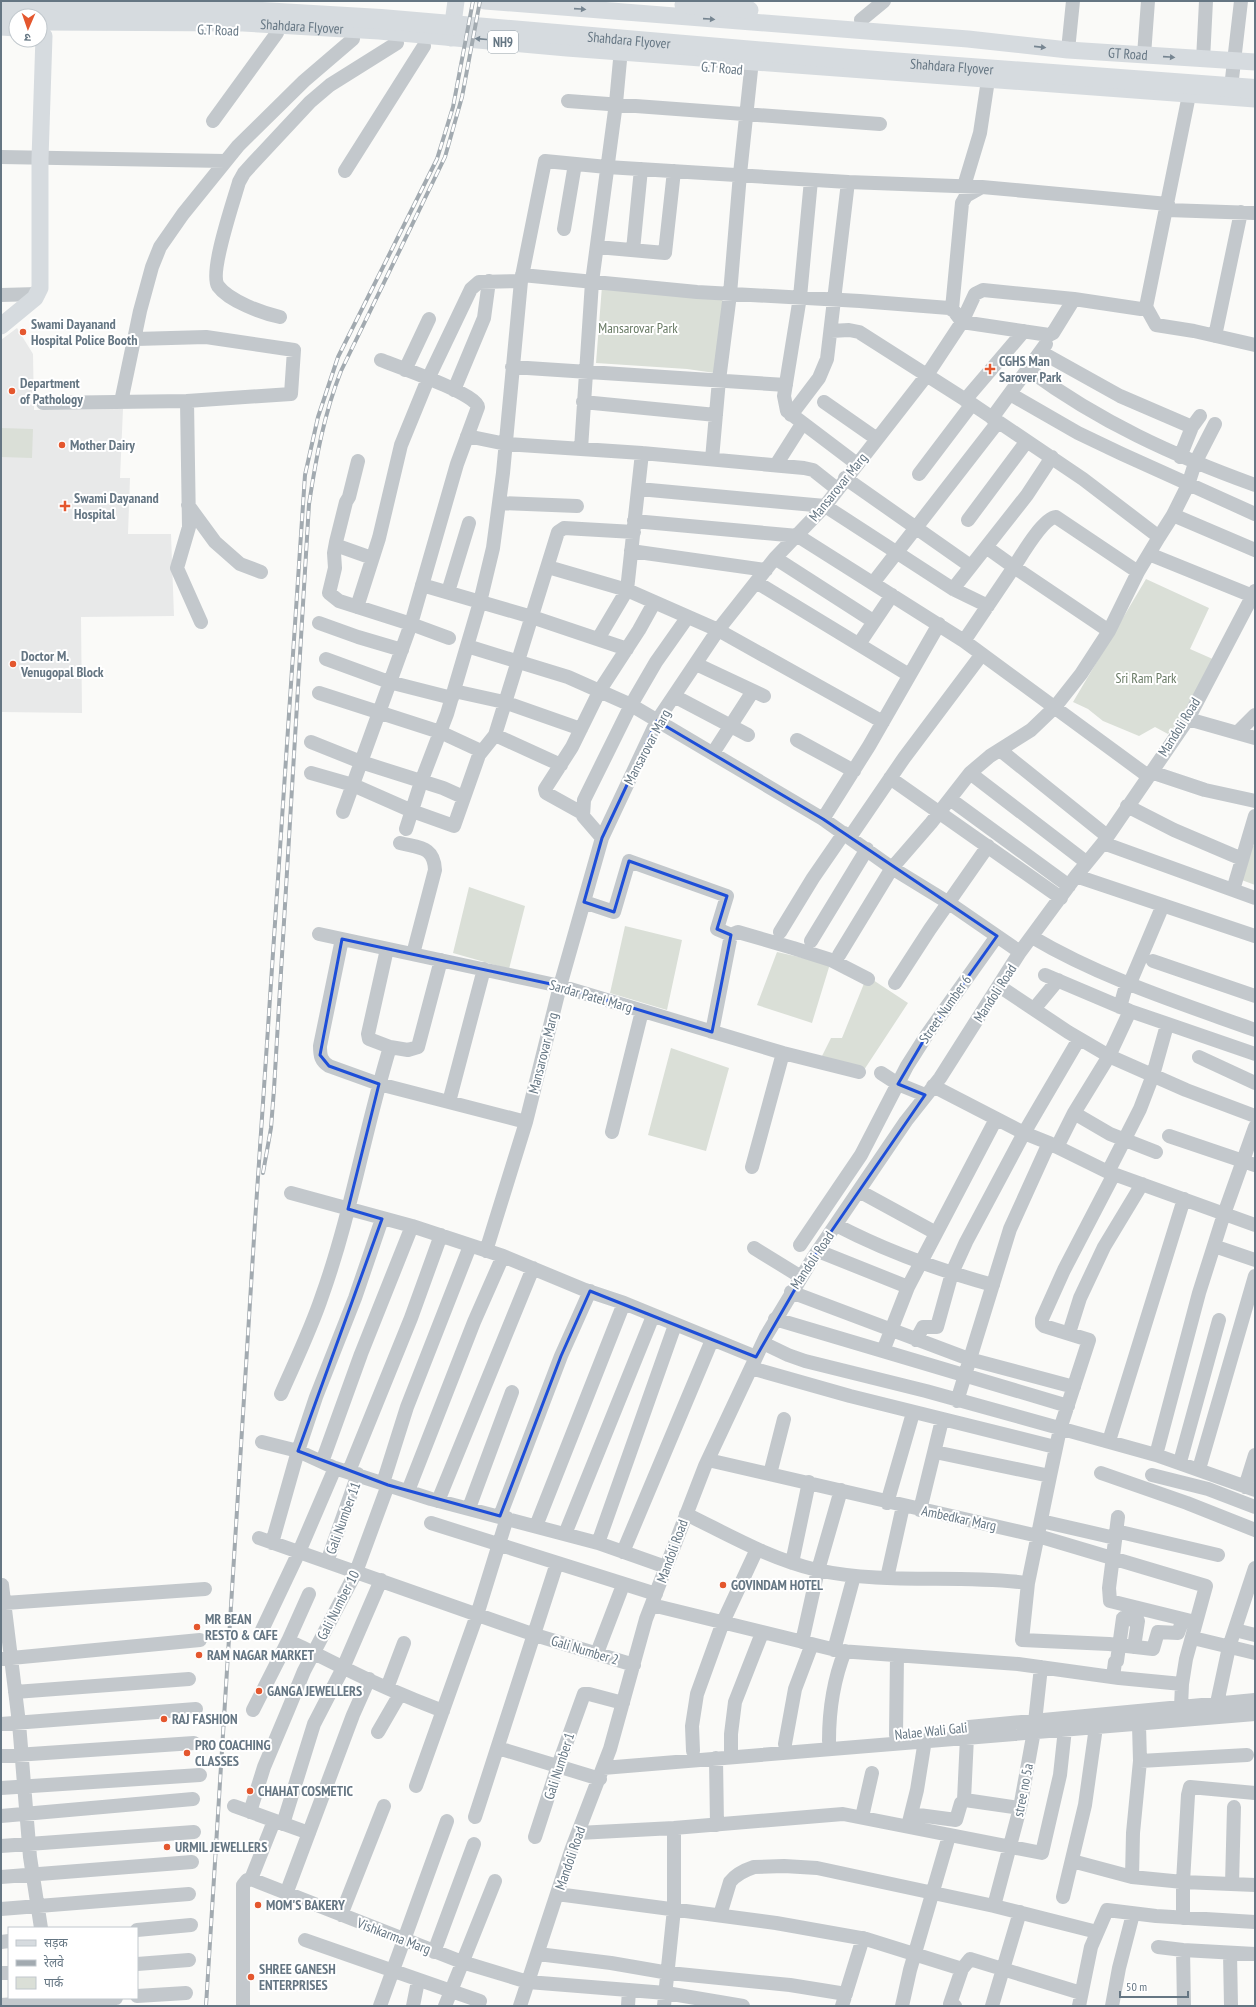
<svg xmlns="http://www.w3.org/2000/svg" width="1256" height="2007" font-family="'PT Sans Narrow','Noto Sans Devanagari',sans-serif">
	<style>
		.built { fill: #e8e9e9 }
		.green { fill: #dadfd7 }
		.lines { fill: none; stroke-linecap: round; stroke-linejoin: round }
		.minor { stroke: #c3c8cc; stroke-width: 14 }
		.major { stroke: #d6dbdf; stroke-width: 17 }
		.highway { stroke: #d6dbdf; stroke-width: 20 }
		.rail-casing { stroke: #a2aab0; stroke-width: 4 }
		.rail { stroke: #fff; stroke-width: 2.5; stroke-dasharray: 8; stroke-linecap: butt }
		.oneway { fill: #768591 }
		.marked { fill: none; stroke: #1d4ed8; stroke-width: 3; stroke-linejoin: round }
		.poi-dot { fill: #e4572e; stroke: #fff; stroke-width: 1.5 }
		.labels { text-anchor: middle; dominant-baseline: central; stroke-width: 4; stroke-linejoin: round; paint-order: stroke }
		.shield { fill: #fff; stroke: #939fa8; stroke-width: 1 }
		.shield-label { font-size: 13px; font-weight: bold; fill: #657683 }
		.street-label { font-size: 14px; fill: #657683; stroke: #fff }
		.poi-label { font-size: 14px; font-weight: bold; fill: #657683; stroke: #fff; text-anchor: start }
		.park-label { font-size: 14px; fill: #687a64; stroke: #fff }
	</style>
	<rect width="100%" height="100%" fill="#fafaf8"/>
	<path class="built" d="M17,328L33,354L34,410L123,409L120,478H130L128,534H171L174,616L81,617L82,713L1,712V340Z"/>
	<path class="green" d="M602,286L723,296L715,373L687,369L596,363Z
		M1,428L33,429L32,458L1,457Z
		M1146,579L1209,608L1190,649L1215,660L1176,724L1168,734L1155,727L1139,736L1103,721L1088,709L1073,702Z
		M1250,845L1255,846V885L1239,879Z
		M469,887L525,906L509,969L453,953Z
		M625,926L682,940L667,1010L610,993Z
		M777,952L830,964L812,1023L757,1005Z
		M867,976L908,1003L864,1070L821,1058L831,1038H842Z
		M671,1048L729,1068L706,1151L648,1135Z"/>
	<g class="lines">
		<path class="minor" d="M861,20L884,1
			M1068,50L1073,1
			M1144,55L1148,1
			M1203,60L1206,1
			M1230,96L1241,1
			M568,101L880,124
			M213,121L277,33
			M1,157L225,161
			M345,171L424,46
			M811,180L800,297L784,396L787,411L857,464
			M964,186L980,133L988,80
			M1167,210L1255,213
			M564,229L575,164
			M597,247L665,253L674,171
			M633,250L641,169
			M522,275L697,292L860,301L949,308L954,311L962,322L1049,335L1053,333L1074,299L1141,309L1146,307L1189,95
			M1,295L38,294
			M1146,307L1156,325L1194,331L1255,345
			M952,309L962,203L966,196L982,187
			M280,317C262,313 229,301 218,286C209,272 234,200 239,182L244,173L253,163L310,102L330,85L397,43
			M831,331L849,330L859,332L972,404L1083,479L1159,537L1173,515L1255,550
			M1215,336L1241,212
			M136,339L206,337L294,350L291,394L187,401
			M1041,352L1120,396L1192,427
			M512,367L786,385
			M405,370L429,319
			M1029,370C1100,422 1172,455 1255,485
			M454,390L484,318L489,281
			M1010,394L1078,433L1122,454L1255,514
			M965,400L1024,331
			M121,402L140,311L152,267L160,247L183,214L238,146L304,81L353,39
			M583,402L716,415
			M824,402L877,439
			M43,403L187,401L189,527L177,568L201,622
			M791,415L819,378L827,359L848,182
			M992,418L1046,344
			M467,436L506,444L642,453L804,468L813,470L837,489
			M581,449L592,282L616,103L620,60
			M1180,457L1192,427L1200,416
			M712,459L719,380L730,294L740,174L751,70
			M358,461L349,497L346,502L336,542L334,553L335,568L329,593L339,601L411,624L449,638
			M776,465L802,424
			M919,474L972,404
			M845,478L969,565
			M639,489L825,506L953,589L988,606
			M500,503L577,506
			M188,505L215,542L240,564L261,572
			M1173,515L1188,485L1195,463L1215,424
			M968,520L1027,441
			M634,521L798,536L964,641L1148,776
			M341,547L372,558
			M986,547L1014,567C1021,556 1043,518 1056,517L1138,572
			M631,551L766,570
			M1149,554L1255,597
			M775,558L873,621
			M548,567L627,590L718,630L883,722
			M756,582L909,675
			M873,583L998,422
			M422,585L532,617L627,649
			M953,589L1027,495L1052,457
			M448,592L469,523
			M357,607L379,538L401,445L428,379L471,289L479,282L521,281
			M319,623L358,637L402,650
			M598,639L627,590L642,453
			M964,641L1014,567L1109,631
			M859,644L892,595
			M467,646L568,677L631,705L823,819L892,868L949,903L1020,952
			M326,659L389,682L452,698
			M696,664L764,696
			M454,691L504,702L581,729
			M319,693L440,732L481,751
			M674,696L748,735
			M1188,719L1255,738
			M1237,733L1255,715
			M495,735L561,765
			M797,740L854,771
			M311,742L361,762L443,788L463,797
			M1000,750L1107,836
			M713,753L753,691
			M1151,772L1205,790L1255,801
			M311,773L353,785L412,811L454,826L479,755L495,735L558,532L564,528L634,532
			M970,773L1086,862
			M890,778L1061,898
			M950,799L1069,886
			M1127,806L1174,830L1242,859
			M343,812L411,624L457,464L478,407C477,394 396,366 381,360
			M582,813L546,793L545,789L572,747L600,690L639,630L654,603
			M823,819L869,746L939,624
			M406,829L421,782L447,714L480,602L493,548L503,473L521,281L545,161L607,167L848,182L982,187L1168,204
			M850,837L904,758L982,654
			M602,838L583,816L584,800L631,705L656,662L687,618
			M400,843C419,848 434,846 435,870L413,954
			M1103,843L1255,898
			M1076,876L1255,936
			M1233,890L1255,816
			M584,902L614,912L629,861L727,896L717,929L731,935L738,932L793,948L831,960L868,979
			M780,932L813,878L844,833
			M319,934L560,986L783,1053L859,1072
			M1032,937C1101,978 1180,1003 1255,1030
			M342,939L320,1046C320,1056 321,1061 329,1066L379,1084L526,1122
			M811,941L867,849
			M839,955L892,868L931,823L970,773L990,756L1031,730L1055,707L1081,674L1109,631L1138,572L1159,537
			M1153,961L1255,996
			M1045,975L1130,1011L1255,1054
			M895,983L930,929L988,846
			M1130,983L1163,905
			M999,986L1068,1032L1109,1056L1186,1090L1255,1116
			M1120,1007L1127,982
			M1034,1009L1058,980
			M1130,1011L1109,1056L1074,1113L1110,1134L1156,1152
			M712,1032L731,935
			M390,1047L408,1050L418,1047L441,960
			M1199,1057L1255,1083
			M881,1073L898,1084L925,1095
			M933,1086L1024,1133L1049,1143L1108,1172L1255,1225
			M449,1102L484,969
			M612,1132L642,1011
			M1169,1136L1255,1165
			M1057,1147L1074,1113
			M752,1167L783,1053
			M1108,1172L1140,1109L1153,1075L1167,1025
			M859,1191L936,1233
			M291,1193L412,1226L503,1256L585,1290L624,1303L756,1357
			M836,1225C886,1251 938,1270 993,1285
			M800,1245L861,1155L907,1066L928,1033L997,936
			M1214,1246L1255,1260
			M754,1248L801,1277
			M486,1251L526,1122L560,986L602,838L657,721L718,630L775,558L825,506L927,375L962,322L975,294L983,290L1074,299
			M818,1251L908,1287
			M791,1292L969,1359L1074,1387
			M775,1319L1068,1406
			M1069,1333L1080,1298L1104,1247L1142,1184
			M916,1340L923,1327H937L952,1273L966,1242L1024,1133L1079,1039
			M763,1343L788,1355L805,1361L926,1391L1156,1455L1255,1490
			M883,1351L908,1287L996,1119
			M751,1368L850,1396L1055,1447
			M281,1394C295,1362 311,1329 322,1296C351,1215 365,1129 390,1047L369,1039L368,1034L387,949
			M957,1401L1010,1229L1049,1143
			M1109,1441L1184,1199
			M262,1442L298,1451L335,1468L431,1499L598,1543L666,1567
			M935,1452L1050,1476L1060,1429L1089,1340L1044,1326L1042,1324V1319L1064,1270L1114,1174
			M1156,1455L1199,1293L1224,1214L1255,1127
			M708,1460L1038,1536L1206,1586L1186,1659L1182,1684L1181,1707
			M322,1462L361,1354L412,1226
			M1180,1462L1219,1320
			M1199,1469L1255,1276
			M349,1471L411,1318L441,1235
			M1101,1473L1187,1503L1255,1530
			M770,1474L784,1419
			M1152,1475L1208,1489L1255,1507
			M1050,1476L1028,1583L1022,1640L1109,1644L1153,1649L1158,1632L1178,1633L1183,1619
			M383,1483L407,1407L470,1246
			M1245,1487L1255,1455
			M408,1491L474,1322L503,1256
			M438,1501L533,1268
			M887,1503L913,1413
			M469,1508L512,1392
			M920,1510L942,1420
			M686,1514C729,1535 770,1559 817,1570C886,1585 958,1574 1028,1583
			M500,1516L561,1356L590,1291
			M1118,1517L1109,1588L1110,1601L1191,1621
			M1041,1521L1115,1538
			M431,1523L656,1594
			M536,1526L624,1303
			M1116,1531L1218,1555
			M565,1534L653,1316
			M259,1538L535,1635L634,1665
			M272,1543L298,1451L316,1397L355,1298L382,1219
			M598,1543L675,1325
			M623,1552L712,1340
			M327,1562L358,1474
			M792,1563L809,1482
			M887,1578L903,1506
			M2,1585L19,1723L30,1857L41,1928
			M5,1603L205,1589
			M652,1605L840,1651L1018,1664L1119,1678L1182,1684
			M262,1630L299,1552L335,1468
			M1235,1630L1255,1635
			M1193,1638L1255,1653
			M288,1641C307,1649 325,1659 344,1668C376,1684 409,1698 443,1711
			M802,1642L818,1570L841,1490
			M834,1650L854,1576
			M597,1653L623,1585
			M1,1659L200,1640
			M1113,1677L1115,1662L1117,1661L1123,1618L1138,1621L1134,1647
			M387,1688L404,1643
			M15,1692L189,1679
			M1217,1703L1229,1647L1255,1568
			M253,1710L288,1641L309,1594
			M1,1724L196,1709
			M969,1727L1255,1700
			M378,1732L400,1694
			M896,1735L897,1656
			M829,1741C829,1709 833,1681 845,1651
			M785,1744L795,1689L812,1644
			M498,1748L600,1779
			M693,1751L692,1726L697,1694L723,1622L757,1549
			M1,1756L194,1743
			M731,1757V1734L735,1702L762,1633
			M716,1758L717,1825
			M1140,1761L1247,1755
			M603,1768L1255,1714
			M416,1786L477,1615L507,1518
			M1,1788L200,1775
			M964,1800L967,1737
			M234,1806L309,1833
			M250,1812L264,1767L288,1710L304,1671L356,1572L388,1485
			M911,1814L956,1820L961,1803L965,1800L1020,1808
			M1,1816L193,1799
			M475,1817L557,1563
			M862,1817L872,1773
			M909,1822L917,1790L925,1740
			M283,1824L314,1724L343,1668L381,1580
			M578,1833L674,1828L843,1814L1042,1853L1060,1775L1065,1729
			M535,1837L558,1766L584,1694H589L623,1703
			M1,1846L194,1832
			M1072,1861L1132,1877L1183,1882L1255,1885
			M1,1877L192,1862
			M1132,1877L1133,1833L1140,1761L1139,1725
			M251,1879L274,1821
			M1232,1884L1234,1807
			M286,1894L353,1715L369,1679
			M557,1894L776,1923L866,1939L962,1969L970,1959L1081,1993
			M1063,1897L1085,1805L1096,1727
			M994,1906L1020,1808L1034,1731L1041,1667
			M1,1909L189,1894
			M341,1915L384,1806
			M720,1915L730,1882C736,1874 745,1870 754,1867L784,1866L817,1868L994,1906L1097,1932
			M1183,1918V1882L1188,1795L1190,1787L1255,1793
			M137,1930L191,1925
			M305,1940L480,2001L478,2006
			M1,1942L9,1941
			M1158,1947L1183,1950L1255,1954
			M1183,1950L1184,2006
			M434,1952L474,1844
			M1230,1953L1231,2006
			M538,1954L611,1963L669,1973L790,1985L846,1994
			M137,1964L189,1960
			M1,1973H9
			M137,1996L186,1993
			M1,2005L116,1998
			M243,2006V1885L247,1880L251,1879L462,1962L528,1982L666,1993L743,2006
			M380,2006L447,1821
			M413,2006L418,1981
			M445,2006L495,1881
			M520,2006L572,1848L610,1749L646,1619L705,1466L766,1336L813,1258L906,1121L940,1078L1020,952L1076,876L1103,843L1188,719L1255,591
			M628,2006L629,1990
			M664,2006L674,1909V1828
			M842,2006L863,1938
			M902,2006L910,1970L949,1836
			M955,2006L950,2004L962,1969
			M992,2006L1020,1912
			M1079,2006L1091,1947L1107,1910L1156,1916L1255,1922
			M1112,2006L1119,1968L1133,1914"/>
		<g class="major">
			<path id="s1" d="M485,1L968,39L1068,50L1255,62"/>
			<path d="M683,5L750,10"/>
			<path id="s2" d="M40,22L243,23L379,31L567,48L1255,99"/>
			<path d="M1,27L16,28"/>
			<path d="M451,38L456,1"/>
			<path d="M1,326L35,298L40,288V159L44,36"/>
		</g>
		<path class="highway" id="s3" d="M1,11H245L381,19L850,59L1255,89"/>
		<g class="rail-casing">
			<path id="rail" d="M263,1173L271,1128L274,1089L309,504C316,458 324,414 341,371L445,157L462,97L480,1
				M206,2006L255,1222L305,475L318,417L338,357L437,159L453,107L473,1"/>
		</g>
		<use href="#rail" class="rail"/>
	</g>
	<defs><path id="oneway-solid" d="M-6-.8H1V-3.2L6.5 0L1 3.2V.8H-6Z"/></defs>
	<g class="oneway">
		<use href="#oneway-solid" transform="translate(580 9) rotate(4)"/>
		<use href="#oneway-solid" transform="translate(709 19) rotate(4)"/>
		<use href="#oneway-solid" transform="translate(481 39) rotate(-175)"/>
		<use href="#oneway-solid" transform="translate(1040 47) rotate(6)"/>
		<use href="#oneway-solid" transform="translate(1169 57) rotate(4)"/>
	</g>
	<path class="marked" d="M657,721L823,819L997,936L928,1033L898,1084L925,1095L813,1258L756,1357L590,1291L561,1356L500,1516L388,1485L298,1451L382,1219L348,1209L379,1084L329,1066L320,1055L342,939L560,986L712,1032L731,935L717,929L727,896L629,861L614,912L584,902L602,838Z"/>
	<g class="poi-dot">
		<circle cx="23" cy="332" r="4"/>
		<path d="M988 363h4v4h4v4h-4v4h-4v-4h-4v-4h4z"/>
		<circle cx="12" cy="391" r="4"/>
		<circle cx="62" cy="445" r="4"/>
		<path d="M63 500h4v4h4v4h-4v4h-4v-4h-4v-4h4z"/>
		<circle cx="13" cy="664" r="4"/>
		<circle cx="723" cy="1585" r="4"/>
		<circle cx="197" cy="1627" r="4"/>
		<circle cx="199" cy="1655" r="4"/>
		<circle cx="259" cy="1691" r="4"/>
		<circle cx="164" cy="1719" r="4"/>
		<circle cx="187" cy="1753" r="4"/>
		<circle cx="250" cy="1791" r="4"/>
		<circle cx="167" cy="1847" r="4"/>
		<circle cx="258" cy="1905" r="4"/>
		<circle cx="251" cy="1977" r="4"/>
	</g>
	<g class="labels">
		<rect class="shield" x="488" y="31" width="30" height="22" rx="3"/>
		<g class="shield-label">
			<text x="503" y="42">NH9</text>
		</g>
		<g class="street-label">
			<text stroke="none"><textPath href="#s2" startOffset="262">Shahdara Flyover</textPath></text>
			<text transform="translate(218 30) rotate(2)">G.T Road</text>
			<text stroke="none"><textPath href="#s3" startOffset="629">Shahdara Flyover</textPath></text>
			<text stroke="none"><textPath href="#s1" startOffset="645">GT Road</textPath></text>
			<text stroke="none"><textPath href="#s3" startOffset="953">Shahdara Flyover</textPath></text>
			<text transform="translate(722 68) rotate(5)">G.T Road</text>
			<text transform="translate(838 487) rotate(-51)">Mansarovar Marg</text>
			<text transform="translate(1179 727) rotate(-58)">Mandoli Road</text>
			<text transform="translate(647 747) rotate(-62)">Mansarovar Marg</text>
			<text transform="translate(995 993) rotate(-57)">Mandoli Road</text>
			<text transform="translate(591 996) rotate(16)">Sardar Patel Marg</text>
			<text transform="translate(945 1009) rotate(-55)">Street Number 6</text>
			<text transform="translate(543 1053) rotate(-76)">Mansarovar Marg</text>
			<text transform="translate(812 1260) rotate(-56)">Mandoli Road</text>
			<text transform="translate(343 1518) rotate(-70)">Gali Number 11</text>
			<text transform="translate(959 1518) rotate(12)">Ambedkar Marg</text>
			<text transform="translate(672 1551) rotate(-70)">Mandoli Road</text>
			<text transform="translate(338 1605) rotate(-63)">Gali Number 10</text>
			<text transform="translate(585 1650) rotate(17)">Gali Number 2</text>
			<text transform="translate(931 1731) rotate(-6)">Nalae Wali Gali</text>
			<text transform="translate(559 1766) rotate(-72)">Gali Number 1</text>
			<text transform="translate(1023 1790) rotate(-79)">stree no 5a</text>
			<text transform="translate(570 1858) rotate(-71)">Mandoli Road</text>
			<text transform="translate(394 1936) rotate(21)">Vishkarma Marg</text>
		</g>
		<g class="poi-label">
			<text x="31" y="324">Swami Dayanand<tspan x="31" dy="16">Hospital Police Booth</tspan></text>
			<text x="999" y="361">CGHS Man<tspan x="999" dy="16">Sarover Park</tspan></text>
			<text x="20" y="383">Department<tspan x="20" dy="16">of Pathology</tspan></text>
			<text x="70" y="445">Mother Dairy</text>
			<text x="74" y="498">Swami Dayanand<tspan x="74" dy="16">Hospital</tspan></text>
			<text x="21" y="656">Doctor M.<tspan x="21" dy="16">Venugopal Block</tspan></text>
			<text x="731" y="1585">GOVINDAM HOTEL</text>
			<text x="205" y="1619">MR BEAN<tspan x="205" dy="16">RESTO &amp; CAFE</tspan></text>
			<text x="207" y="1655">RAM NAGAR MARKET</text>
			<text x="267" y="1691">GANGA JEWELLERS</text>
			<text x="172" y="1719">RAJ FASHION</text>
			<text x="195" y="1745">PRO COACHING<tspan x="195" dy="16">CLASSES</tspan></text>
			<text x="258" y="1791">CHAHAT COSMETIC</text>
			<text x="175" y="1847">URMIL JEWELLERS</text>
			<text x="266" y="1905">MOM'S BAKERY</text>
			<text x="259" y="1969">SHREE GANESH<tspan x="259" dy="16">ENTERPRISES</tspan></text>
		</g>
		<g class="park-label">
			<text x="638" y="328">Mansarovar Park</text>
			<text x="1146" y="678">Sri Ram Park</text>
		</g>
	</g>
	<rect width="1256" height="2007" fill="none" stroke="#657683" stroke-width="4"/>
	<rect x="8" y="1927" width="130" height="72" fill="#ffffff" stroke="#c1c8cd"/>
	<rect x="16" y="1940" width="20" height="6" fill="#d6dbdf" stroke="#c1c8cd"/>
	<text x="44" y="1947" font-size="12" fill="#657683">सड़क</text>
	<rect x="16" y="1960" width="20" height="6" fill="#a2aab0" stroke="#c1c8cd"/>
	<text x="44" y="1967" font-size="12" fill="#657683">रेलवे</text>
	<rect x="16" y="1977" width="20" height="12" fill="#dadfd7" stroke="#c1c8cd"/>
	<text x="44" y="1987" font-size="12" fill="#657683">पार्क</text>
	<g transform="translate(28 28) rotate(182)"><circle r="19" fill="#ffffff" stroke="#c1c8cd"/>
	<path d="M0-3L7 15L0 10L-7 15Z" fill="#e4572e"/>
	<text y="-6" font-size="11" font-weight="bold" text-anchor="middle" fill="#657683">उ</text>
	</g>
	<path d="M1120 1991v6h68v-6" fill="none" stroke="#657683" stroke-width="2"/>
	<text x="1126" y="1991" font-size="12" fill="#657683" stroke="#ffffff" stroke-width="3" paint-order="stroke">50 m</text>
</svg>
